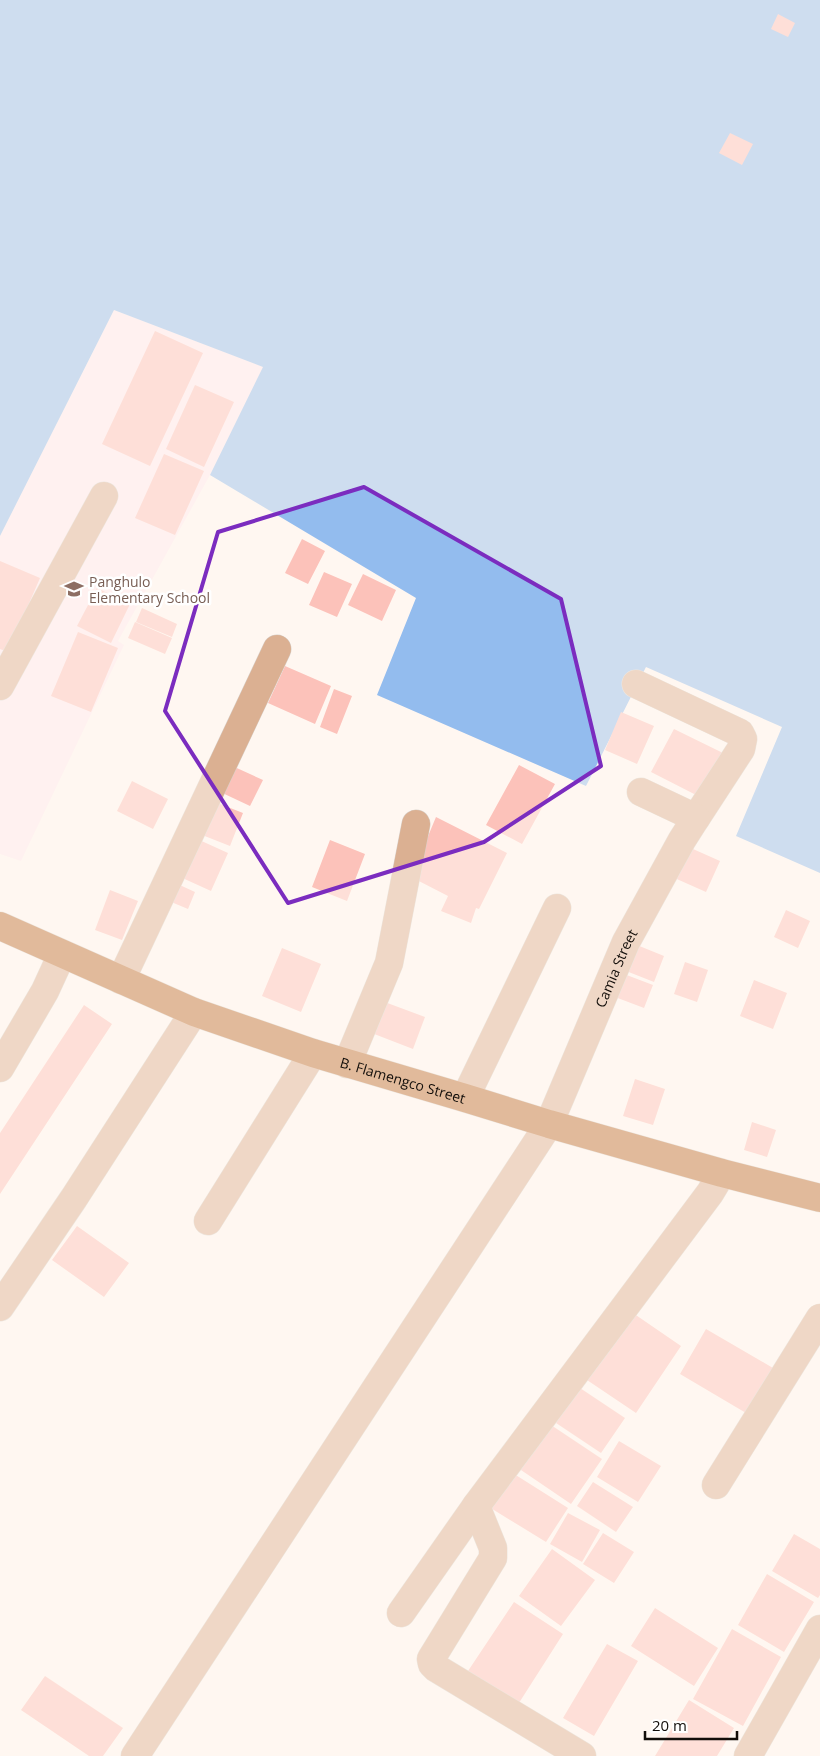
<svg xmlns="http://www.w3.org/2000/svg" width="820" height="1756" font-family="'Open Sans',sans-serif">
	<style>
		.education { fill: #fee9ef }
		.water { fill: #93bcee }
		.building { fill: #fcc2ba }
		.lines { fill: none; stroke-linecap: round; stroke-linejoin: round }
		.minor-casing { stroke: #d9d2cc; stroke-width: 29 }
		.major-casing { stroke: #d9d2cc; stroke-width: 29 }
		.minor { stroke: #dbb092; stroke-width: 28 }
		.major { stroke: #bc6f33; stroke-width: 28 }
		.marked { fill: none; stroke: #7b2cbf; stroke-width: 4; stroke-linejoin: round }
		.labels { text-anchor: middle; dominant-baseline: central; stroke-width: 5; stroke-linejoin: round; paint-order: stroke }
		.education-label { font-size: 14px; fill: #785e54; stroke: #fff; text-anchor: start }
		.street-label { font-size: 14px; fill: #120e0a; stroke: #fff }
	</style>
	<rect width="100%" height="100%" fill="#fff7f1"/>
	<path class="education" d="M114,310L264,367L210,475L118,641L124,645L21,861L0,854V536Z"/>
	<path class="water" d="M0,0H820V873L736,836L782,727L646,667L586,786L377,695L416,598L210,475L263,367L114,310L0,536Z"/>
	<path class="building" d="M778,14L795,23L788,37L771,29Z
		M730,133L753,144L742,165L719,153Z
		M155,331L203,353L150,466L102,444Z
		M195,385L234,402L204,467L166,449Z
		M164,454L204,471L175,535L135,518Z
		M302,539L325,551L308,584L285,573Z
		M0,561L40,578L8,652L0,649Z
		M324,572L352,584L337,617L309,605Z
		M363,574L396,590L382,621L348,605Z
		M97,588L130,604L111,643L77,626Z
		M142,608L177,624L172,637L136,622Z
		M135,622L172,638L165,654L128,638Z
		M78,632L118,648L91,712L51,696Z
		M285,666L331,686L315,724L268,703Z
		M334,689L352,696L337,734L320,727Z
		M621,712L654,726L637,764L605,750Z
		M674,729L723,753L700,797L651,772Z
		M228,764L263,780L250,806L216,790Z
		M519,765L555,784L522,844L486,825Z
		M132,781L168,799L153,829L117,811Z
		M210,800L243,813L230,846L197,833Z
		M436,817L507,853L479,909L476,908L471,923L441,911L448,896L411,877Z
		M195,838L228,853L211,891L178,876Z
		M330,840L365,854L347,901L312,887Z
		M684,845L720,861L706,892L670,876Z
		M171,881L195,892L188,909L164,899Z
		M110,890L138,901L122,940L95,930Z
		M786,910L810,921L798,948L774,937Z
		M632,943L664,956L654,982L621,969Z
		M282,948L321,964L301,1012L262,996Z
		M685,962L708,970L697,1002L674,994Z
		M624,974L653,985L644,1008L615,997Z
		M754,980L787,993L773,1029L740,1016Z
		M382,1001L425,1017L413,1049L369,1032Z
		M84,1005L112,1024L0,1194V1133Z
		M635,1079L665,1089L653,1125L623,1116Z
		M752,1122L776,1130L767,1157L744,1150Z
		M77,1226L129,1263L104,1297L52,1260Z
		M630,1311L681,1346L636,1413L584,1378Z
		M706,1329L773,1368L746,1413L680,1374Z
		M580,1388L625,1418L601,1453L556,1423Z
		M548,1423L602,1459L571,1504L518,1468Z
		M619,1441L661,1466L638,1502L597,1477Z
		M511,1472L568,1508L546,1542L489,1507Z
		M593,1482L633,1507L616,1532L577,1506Z
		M568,1513L600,1530L582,1562L550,1544Z
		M603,1533L634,1552L614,1583L583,1564Z
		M794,1534L820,1549V1595L818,1598L772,1571Z
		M552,1549L595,1580L561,1626L519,1596Z
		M767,1574L814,1602L784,1652L738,1625Z
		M514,1602L563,1634L517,1706L466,1674Z
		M655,1608L718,1648L694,1686L631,1646Z
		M732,1629L781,1657L743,1726L693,1699Z
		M607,1644L638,1661L594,1736L563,1718Z
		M45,1676L123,1728L103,1756H89L21,1710Z
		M689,1700L734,1728L717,1756H655Z"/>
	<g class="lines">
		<g class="minor-casing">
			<g id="minor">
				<path d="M636,684L740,733L743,739L741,749L696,818"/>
				<path d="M0,686L104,496"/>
				<path d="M121,980L277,649"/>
				<path d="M347,1064L389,963L416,824"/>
				<path d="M0,1068L45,991L62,954"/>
				<path d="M465,1098L557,908"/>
				<path d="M208,1221L313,1053"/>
				<path d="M0,1307L74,1198L194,1012"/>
				<path d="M716,1485L820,1318"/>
				<path d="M401,1613L476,1506"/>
				<path id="s1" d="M135,1756L549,1124L626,942L682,840L696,818L641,792"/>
				<path d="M582,1756L436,1668L432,1664L431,1659L493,1558V1548L476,1506L710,1193L722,1173"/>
				<path d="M748,1756L820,1629"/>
			</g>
		</g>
		<g class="major-casing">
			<g id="major">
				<path id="s2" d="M0,926L194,1012L313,1053L465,1098L549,1124L722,1173L820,1198"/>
			</g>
		</g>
		<use href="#minor" class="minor"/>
		<use href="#major" class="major"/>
	</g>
	<path d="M0 0H820V1756H0ZM364,487L561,599L601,766L484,842L288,903L165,711L218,532Z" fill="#fff7f1" fill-opacity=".55" fill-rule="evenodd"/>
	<path class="marked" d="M364,487L561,599L601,766L484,842L288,903L165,711L218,532Z"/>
	<defs>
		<g id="school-bare" transform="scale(1.5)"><path d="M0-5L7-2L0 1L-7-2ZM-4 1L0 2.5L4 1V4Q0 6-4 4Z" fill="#8d6e63" stroke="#fff" stroke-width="2.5" paint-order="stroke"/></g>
	</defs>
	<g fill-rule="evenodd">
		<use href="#school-bare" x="74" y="589"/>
	</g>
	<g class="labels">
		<g class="education-label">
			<text x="89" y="581">Panghulo<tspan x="89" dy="16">Elementary School</tspan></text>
		</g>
		<g class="street-label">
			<text stroke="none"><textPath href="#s1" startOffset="925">Camia Street</textPath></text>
			<text stroke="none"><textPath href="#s2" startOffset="432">B. Flamengco Street</textPath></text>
		</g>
	</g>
	<path d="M645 1731v8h92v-8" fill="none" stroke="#120e0a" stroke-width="2.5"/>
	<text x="652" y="1731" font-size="15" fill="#120e0a" stroke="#ffffff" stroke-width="4" paint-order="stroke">20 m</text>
</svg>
